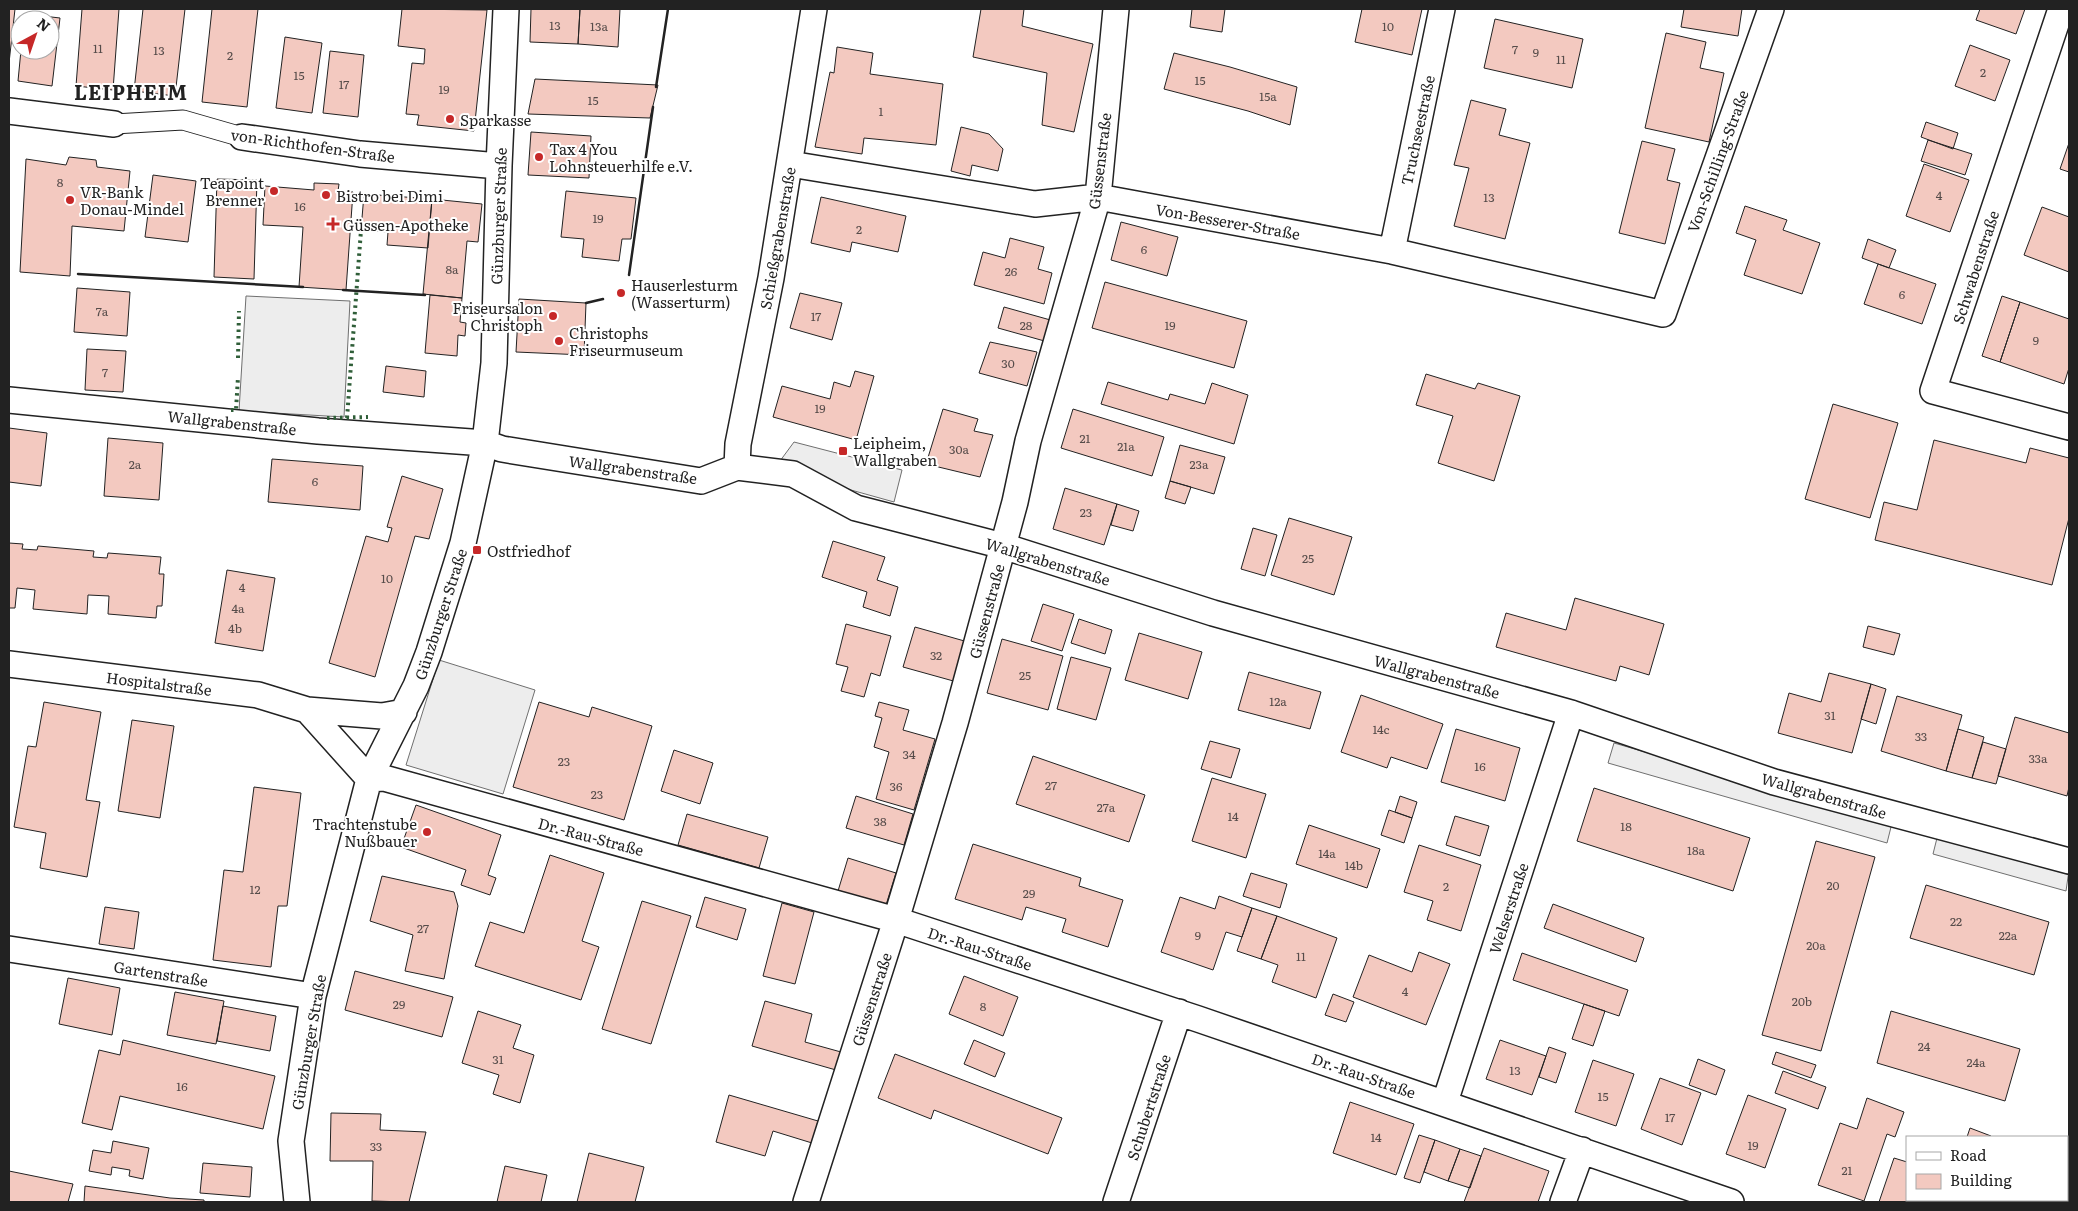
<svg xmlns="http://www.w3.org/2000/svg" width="2078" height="1211" font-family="Literata,serif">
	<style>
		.parking { fill: #ededed; stroke: #6f6f6f }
		.building { fill: #f3c9c0; stroke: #222 }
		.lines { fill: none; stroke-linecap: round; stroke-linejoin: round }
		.pedestrian-casing { stroke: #222; stroke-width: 21 }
		.minor-casing { stroke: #222; stroke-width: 28 }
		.pedestrian { stroke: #fff; stroke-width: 19 }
		.minor { stroke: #fff; stroke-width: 25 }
		.hedge { stroke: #2f5e38; stroke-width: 4; stroke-dasharray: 2.5 4; stroke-linecap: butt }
		.wall { stroke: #222; stroke-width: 2.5 }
		.poi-dot { fill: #c62828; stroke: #fff; stroke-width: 2 }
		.labels { text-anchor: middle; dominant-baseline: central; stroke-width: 4; stroke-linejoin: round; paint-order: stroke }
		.number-label { font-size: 12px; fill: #564c4a }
		.poi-label { font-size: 15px; fill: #222; stroke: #fff; text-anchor: start }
		.street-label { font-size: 15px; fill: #222; stroke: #fff }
		.district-label { font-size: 20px; font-weight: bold; letter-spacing: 1px; fill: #222; stroke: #fff }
	</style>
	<rect width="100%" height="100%" fill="#fff"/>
	<path class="parking" d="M246,296L350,301L344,417L239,411Z
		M794,442L902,470L894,502L851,490L780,461Z
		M439,660L535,690L503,794L406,765Z
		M1614,743L1892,823L1887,843L1608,763Z
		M1938,834L2069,870L2066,891L1933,854Z"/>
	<path class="building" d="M9,9H15L9,63Z
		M82,9H119L113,90L76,86Z
		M143,9H185L175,96L134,91Z
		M212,9H258L247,107L202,102Z
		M402,9L487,10L474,131L417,125L419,115L406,114L412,63L424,64L425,49L398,46Z
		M531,9H580L578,44L530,42Z
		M580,9H620L618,47L578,44Z
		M981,9H1024L1022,26L1093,44L1074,132L1042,125L1047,73L973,57Z
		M1192,9H1225L1222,32L1190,27Z
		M1362,9H1422L1412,55L1355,42Z
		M1684,9H1742L1738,36L1681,27Z
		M1980,9H2025L2016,34L1976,20Z
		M26,14L60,18L52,86L18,81L21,50H50V20H25Z
		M1495,19L1583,39L1572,88L1484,68Z
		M1666,33L1706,42L1700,68L1724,73L1709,142L1645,128Z
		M285,37L322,43L312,113L276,108Z
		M1970,45L2010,60L1995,101L1955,86Z
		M837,47L873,53L870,74L943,84L936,145L864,138L862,154L815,147L830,72L834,73Z
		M330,51L364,55L358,117L323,113Z
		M1174,53L1230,67L1297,87L1290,125L1248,111L1164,89Z
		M535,79L658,85L650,118L528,114Z
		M1471,100L1506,109L1499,135L1530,143L1505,239L1454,226L1469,168L1454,165Z
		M1926,122L1958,133L1953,149L1921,137Z
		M961,127L989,134L1003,149L998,171L972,165L970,176L951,171Z
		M531,132L591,136L589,178L528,175Z
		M1928,140L1972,154L1965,175L1921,161Z
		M1642,141L1675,149L1667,180L1680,183L1665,244L1619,233Z
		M2069,143V172L2060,169Z
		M69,157L96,160L97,167L130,171L124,231L72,226L70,276L20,272L26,159L66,165Z
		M1924,164L1969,180L1950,232L1906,216Z
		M153,175L196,181L188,242L145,237Z
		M217,179L257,180L254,279L214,277Z
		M314,183L339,184L338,191L353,192L346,290L299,287L303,227L263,225L265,186L314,190Z
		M566,191L636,198L631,239H622L619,261L582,257L584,239L561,237Z
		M364,194L432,199L428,248L387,245L388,232L361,230Z
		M821,197L906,216L898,252L852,242L850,252L811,243Z
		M432,199L482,204L478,242L467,241L462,298L423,294Z
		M1745,206L1787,220L1783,230L1820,243L1802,294L1744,275L1756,240L1736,233Z
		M2042,207L2069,217V272L2024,255Z
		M1121,222L1178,237L1167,276L1111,260Z
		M1010,238L1044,247L1038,269L1052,273L1044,304L974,285L983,252L1005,258Z
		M1868,239L1896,250L1889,268L1862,258Z
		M1878,264L1936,284L1922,324L1864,304Z
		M1105,282L1247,321L1234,368L1092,328Z
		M77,288L130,292L127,336L74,332Z
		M800,293L842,303L832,340L790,328Z
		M430,295L462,298L460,322L466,323L465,336L458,335L457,356L425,353Z
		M2002,296L2020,302L2000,362L1982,356Z
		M519,299L586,303L584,355L516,352Z
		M2020,302L2069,319V368L2064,384L2000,362Z
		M1004,307L1054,321L1048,342L998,328Z
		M990,342L1037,352L1027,386L979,373Z
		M87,349L126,351L123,392L85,390Z
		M386,366L426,371L424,397L383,392Z
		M855,371L874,376L856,440L773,417L782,386L830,399L834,382L850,387Z
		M1426,374L1475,389L1478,383L1520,396L1494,481L1438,463L1453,416L1416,405Z
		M1108,382L1168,400L1170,394L1205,404L1212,383L1248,395L1234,444L1101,404Z
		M1833,404L1898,423L1870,518L1805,499Z
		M943,409L978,419L974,431L993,435L980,477L926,464Z
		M1073,409L1164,437L1152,476L1061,448Z
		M9,428L47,433L41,486L9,482Z
		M108,438L163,443L159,500L104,496Z
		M1934,440L2026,463L2030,448L2069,458V518L2052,585L1875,540L1884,502L1917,510Z
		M1180,445L1225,457L1214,494L1170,481Z
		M272,459L363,466L360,510L268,502Z
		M402,476L443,489L429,539L415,536L375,677L329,663L366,536L388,542L392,528L387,527Z
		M1170,481L1191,487L1185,504L1165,498Z
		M1065,488L1117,504L1104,545L1053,529Z
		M1117,504L1139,511L1133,531L1111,525Z
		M1289,518L1352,537L1334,595L1271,575Z
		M1253,528L1277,535L1265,576L1241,569Z
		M833,541L885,557L877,580L898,587L890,616L863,607L867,592L822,577Z
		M9,543L23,544L22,549L37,550L38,546L94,551L93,557L107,558L108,553L161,557L159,574H164L162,606H157L156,618L108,614L109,596L88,595L87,614L33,609L35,590L17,588L15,608H9Z
		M227,570L275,578L263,651L215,643Z
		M1575,598L1664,624L1649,675L1620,666L1616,681L1496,647L1506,613L1566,630Z
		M1043,604L1074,614L1062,651L1031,641Z
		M1079,619L1112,630L1105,654L1071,643Z
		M846,624L891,636L880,676L871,673L864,697L841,691L848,667L836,664Z
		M1868,626L1900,634L1894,655L1863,647Z
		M915,627L968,642L957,682L903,667Z
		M1139,633L1202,652L1188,699L1125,680Z
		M1002,639L1063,656L1048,710L987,693Z
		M1071,657L1111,668L1096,720L1057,709Z
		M1249,672L1321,692L1310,729L1238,710Z
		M1829,673L1871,684L1852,753L1778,733L1789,693L1821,702Z
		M1871,684L1886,689L1876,724L1861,719Z
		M1361,695L1443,724L1427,769L1391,757L1387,768L1341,752Z
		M1897,696L1962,715L1946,771L1881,751Z
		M44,702L101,712L86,800L100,802L87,877L40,868L46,833L14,827L28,746L36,747Z
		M539,702L589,717L592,707L652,726L624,820L513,787Z
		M879,702L909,710L903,730L935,739L914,810L876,799L889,752L874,747L882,718L875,716Z
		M2015,717L2069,733V787L2067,796L1998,776Z
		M132,720L174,726L160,818L118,811Z
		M1456,729L1520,748L1505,801L1441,782Z
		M1958,729L1984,737L1972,778L1946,771Z
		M1210,741L1240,749L1231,778L1201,769Z
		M1983,742L2006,749L1996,784L1972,778Z
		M674,750L713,763L700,804L661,791Z
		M1033,756L1145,795L1129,842L1016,804Z
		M1212,778L1266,794L1246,858L1192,841Z
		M254,787L301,793L287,906H278L271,967L213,960L224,870L243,872Z
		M1594,788L1750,838L1733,891L1577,841Z
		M856,796L913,814L904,845L846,828Z
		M1400,796L1417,802L1412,818L1395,812Z
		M416,805L501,835L488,875L496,878L490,895L461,885L466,870L401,847Z
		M1389,810L1412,818L1404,843L1381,835Z
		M687,814L768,837L759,868L678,845Z
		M1455,816L1489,826L1480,856L1446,845Z
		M1309,825L1380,849L1367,888L1296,864Z
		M1816,841L1875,857L1821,1051L1762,1035Z
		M973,844L1081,878L1079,886L1123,900L1108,947L1062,932L1066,919L1026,907L1022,920L955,899Z
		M1419,845L1481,865L1461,931L1427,920L1433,901L1404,892Z
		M550,855L604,873L582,941L599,947L581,1000L475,966L490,922L524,933Z
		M848,858L896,873L886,905L838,891Z
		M1251,873L1287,884L1280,908L1243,896Z
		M382,876L454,892L458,906L444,979L405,971L413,935L370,921Z
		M1926,885L2049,922L2034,975L1910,938Z
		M1219,896L1252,908L1242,937L1226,932L1213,970L1161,952L1180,897L1215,909Z
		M705,897L746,909L737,940L696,927Z
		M642,901L691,916L651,1044L602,1029Z
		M782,903L814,912L795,984L763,976Z
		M1553,904L1644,938L1636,962L1544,928Z
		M105,907L139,912L134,949L99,944Z
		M1252,908L1277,916L1261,959L1237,951Z
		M1277,916L1337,938L1316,998L1272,982L1278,965L1261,959Z
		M1419,952L1450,964L1426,1025L1353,997L1369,955L1412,972Z
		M1522,953L1628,990L1619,1016L1513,980Z
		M355,971L453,997L442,1037L345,1010Z
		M964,976L1018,997L1003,1036L949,1014Z
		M68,978L120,988L112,1035L59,1024Z
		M175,992L224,1001L216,1044L167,1035Z
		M1333,994L1354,1002L1346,1022L1325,1015Z
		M765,1001L812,1014L805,1042L841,1052L836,1070L752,1046Z
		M1584,1004L1605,1011L1593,1046L1572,1039Z
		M223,1006L276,1016L270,1051L217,1041Z
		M478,1011L521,1025L513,1048L534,1055L520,1103L493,1094L499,1075L462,1063Z
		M1891,1011L2020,1049L2005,1101L1877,1063Z
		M123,1040L275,1076L263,1129L120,1096L112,1130L82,1123L99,1050L120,1055Z
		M974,1040L1005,1053L995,1077L964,1064Z
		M1500,1040L1546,1056L1532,1095L1486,1079Z
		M1549,1047L1566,1053L1556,1083L1539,1077Z
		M1776,1052L1816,1065L1811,1078L1772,1064Z
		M895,1054L1062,1118L1048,1154L934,1110L931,1119L878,1098Z
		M1698,1059L1725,1070L1716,1095L1689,1085Z
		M1593,1060L1634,1074L1616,1126L1575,1112Z
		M1783,1071L1826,1087L1818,1109L1775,1093Z
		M1660,1078L1701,1093L1682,1145L1641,1129Z
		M729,1095L818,1121L812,1143L773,1131L765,1156L716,1142Z
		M1748,1095L1786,1109L1765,1168L1726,1154Z
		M1867,1098L1904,1112L1895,1137L1887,1134L1864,1201L1818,1185L1840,1123L1857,1129Z
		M1350,1102L1414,1124L1396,1175L1333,1153Z
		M331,1113L381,1114L380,1130L426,1132L409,1202L372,1201L373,1161H330Z
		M1970,1128L1991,1136V1137H1967Z
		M1419,1135L1435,1140L1420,1183L1404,1178Z
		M1435,1140L1460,1149L1448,1181L1424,1172Z
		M113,1141L149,1148L143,1179L129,1176L130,1170L112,1167L111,1175L89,1171L93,1150L111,1153Z
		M1484,1148L1549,1171L1538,1202H1464Z
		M1460,1149L1481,1156L1470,1188L1448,1181Z
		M589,1153L644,1167L635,1202H577Z
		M1894,1158L1907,1162V1200H1923L1922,1202H1879Z
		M203,1163L252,1167L250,1197L200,1193Z
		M505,1166L547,1175L541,1202H497Z
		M9,1171L73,1184L68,1202H9Z
		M85,1186L170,1198L204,1200V1202H84Z
		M1946,1200H1999L1998,1202H1946Z"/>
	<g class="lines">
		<g class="pedestrian-casing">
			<path id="pedestrian" d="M114,124L183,120L242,137"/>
		</g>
		<g class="minor-casing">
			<path id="minor" d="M2061,9L1933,391L2069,427
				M9,111L114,124
				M242,137L360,154L499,166
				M790,164L1035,204L1098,197L1392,251L1663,314L1771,9
				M1392,251L1442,9
				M9,400L318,431L485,443L502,449L701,481L737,467L793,474L856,508L1003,546L1213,613L1571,713L1774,782L2069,861
				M737,467L738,444L771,278L814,9
				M9,664L258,695L307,710L369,779
				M307,710L382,716L404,712
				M369,779L384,778L896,920L1198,1019L1731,1202
				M9,949L313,996
				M1445,1102L1571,713
				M297,1202L291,1141L313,996L369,779L416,686L429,652L463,543L485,443L494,363L499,166L506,9
				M806,1202L896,920L955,723L1015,502L1028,441L1098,197L1116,9
				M1116,1202L1179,1012
				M1563,1202L1582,1150"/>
		</g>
		<use href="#pedestrian" class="pedestrian"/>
		<use href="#minor" class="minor"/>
		<path class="hedge" d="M238,358L239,311
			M231,410H236L238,377
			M327,418L368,417
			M347,418L361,230"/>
		<path class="wall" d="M656,87L668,9
			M78,274L303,287
			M629,275L653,107
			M343,290L425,295
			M586,303L603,299"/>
	</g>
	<g class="poi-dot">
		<circle cx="450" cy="119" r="5"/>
		<circle cx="539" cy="157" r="5"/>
		<circle cx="274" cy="191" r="5"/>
		<circle cx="326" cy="195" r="5"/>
		<circle cx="70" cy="200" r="5"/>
		<path d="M330.5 216.5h5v5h5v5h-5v5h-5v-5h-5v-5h5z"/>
		<circle cx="621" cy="293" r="5"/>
		<circle cx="553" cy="316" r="5"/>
		<circle cx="559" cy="341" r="5"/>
		<rect x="838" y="446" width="10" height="10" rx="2.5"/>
		<rect x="472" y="545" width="10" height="10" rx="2.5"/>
		<circle cx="427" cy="832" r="5"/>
	</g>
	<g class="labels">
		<g class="number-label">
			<text x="555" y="25">13</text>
			<text x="599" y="26">13a</text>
			<text x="1388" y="26">10</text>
			<text x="98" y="48">11</text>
			<text x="1515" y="49">7</text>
			<text x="159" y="50">13</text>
			<text x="1536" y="52">9</text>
			<text x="230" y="55">2</text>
			<text x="1561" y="59">11</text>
			<text x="1983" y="72">2</text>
			<text x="299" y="75">15</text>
			<text x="1200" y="80">15</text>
			<text x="344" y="84">17</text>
			<text x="444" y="89">19</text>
			<text x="1268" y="96">15a</text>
			<text x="593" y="100">15</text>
			<text x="881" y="111">1</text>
			<text x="60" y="182">8</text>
			<text x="1939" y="195">4</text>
			<text x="1489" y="197">13</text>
			<text x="300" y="206">16</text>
			<text x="598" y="218">19</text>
			<text x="859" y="229">2</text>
			<text x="1144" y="249">6</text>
			<text x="452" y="269">8a</text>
			<text x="1011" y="271">26</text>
			<text x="1902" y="294">6</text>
			<text x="102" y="311">7a</text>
			<text x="816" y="316">17</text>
			<text x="1026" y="325">28</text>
			<text x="1170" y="325">19</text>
			<text x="2036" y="340">9</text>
			<text x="1008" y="363">30</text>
			<text x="105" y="372">7</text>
			<text x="820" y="408">19</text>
			<text x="1085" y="438">21</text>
			<text x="1126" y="446">21a</text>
			<text x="959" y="449">30a</text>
			<text x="135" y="464">2a</text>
			<text x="1199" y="464">23a</text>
			<text x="315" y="481">6</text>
			<text x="1086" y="512">23</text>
			<text x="1308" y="558">25</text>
			<text x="387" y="578">10</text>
			<text x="242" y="587">4</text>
			<text x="238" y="608">4a</text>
			<text x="235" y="628">4b</text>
			<text x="936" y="655">32</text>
			<text x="1025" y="675">25</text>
			<text x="1278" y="701">12a</text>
			<text x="1830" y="715">31</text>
			<text x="1381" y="729">14c</text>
			<text x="1921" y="736">33</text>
			<text x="909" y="754">34</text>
			<text x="2038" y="758">33a</text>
			<text x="564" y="761">23</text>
			<text x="1480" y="766">16</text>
			<text x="1051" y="785">27</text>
			<text x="896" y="786">36</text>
			<text x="597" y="794">23</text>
			<text x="1106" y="807">27a</text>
			<text x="1233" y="816">14</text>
			<text x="880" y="821">38</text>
			<text x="1626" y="826">18</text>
			<text x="1696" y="850">18a</text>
			<text x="1327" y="853">14a</text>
			<text x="1354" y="865">14b</text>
			<text x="1833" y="885">20</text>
			<text x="1446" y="886">2</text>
			<text x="255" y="889">12</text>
			<text x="1029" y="893">29</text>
			<text x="1956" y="921">22</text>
			<text x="423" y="928">27</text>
			<text x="1198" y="935">9</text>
			<text x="2008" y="935">22a</text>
			<text x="1816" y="945">20a</text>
			<text x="1301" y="956">11</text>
			<text x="1405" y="991">4</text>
			<text x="1802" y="1001">20b</text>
			<text x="399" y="1004">29</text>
			<text x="983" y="1006">8</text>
			<text x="1924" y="1046">24</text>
			<text x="498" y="1059">31</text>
			<text x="1976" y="1062">24a</text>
			<text x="1515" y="1070">13</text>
			<text x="182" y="1086">16</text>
			<text x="1603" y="1096">15</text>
			<text x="1670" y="1117">17</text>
			<text x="1376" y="1137">14</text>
			<text x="1753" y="1145">19</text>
			<text x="376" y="1146">33</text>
			<text x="1847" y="1170">21</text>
		</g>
		<g class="poi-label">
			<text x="460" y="119">Sparkasse</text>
			<text x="549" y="148">Tax 4 You<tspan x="549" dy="17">Lohnsteuerhilfe e.V.</tspan></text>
			<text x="264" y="182" text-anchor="end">Teapoint<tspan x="264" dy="17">Brenner</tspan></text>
			<text x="80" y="191">VR-Bank<tspan x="80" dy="17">Donau-Mindel</tspan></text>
			<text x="336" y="195">Bistro bei Dimi</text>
			<text x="343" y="224">Güssen-Apotheke</text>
			<text x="631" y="284">Hauserlesturm<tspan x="631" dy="17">(Wasserturm)</tspan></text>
			<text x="543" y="307" text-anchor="end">Friseursalon<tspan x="543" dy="17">Christoph</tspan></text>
			<text x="569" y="332">Christophs<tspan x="569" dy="17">Friseurmuseum</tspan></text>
			<text x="853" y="442">Leipheim,<tspan x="853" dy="17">Wallgraben</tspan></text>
			<text x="487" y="550">Ostfriedhof</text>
			<text x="417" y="823" text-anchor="end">Trachtenstube<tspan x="417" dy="17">Nußbauer</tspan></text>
		</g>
		<g class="street-label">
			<text transform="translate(1417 130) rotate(-78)">Truchseestraße</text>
			<text transform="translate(313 145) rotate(8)">von-Richthofen-Straße</text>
			<text transform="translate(1099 161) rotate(-83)">Güssenstraße</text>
			<text transform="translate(1717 161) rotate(-70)">Von-Schilling-Straße</text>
			<text transform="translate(498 216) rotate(-88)">Günzburger Straße</text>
			<text transform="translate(1228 221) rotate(10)">Von-Besserer-Straße</text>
			<text transform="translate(777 238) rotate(-80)">Schießgrabenstraße</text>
			<text transform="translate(1975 267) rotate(-72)">Schwabenstraße</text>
			<text transform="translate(232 422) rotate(6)">Wallgrabenstraße</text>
			<text transform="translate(633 469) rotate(8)">Wallgrabenstraße</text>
			<text transform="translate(1048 561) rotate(17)">Wallgrabenstraße</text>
			<text transform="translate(986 611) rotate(-75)">Güssenstraße</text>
			<text transform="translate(440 614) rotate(-72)">Günzburger Straße</text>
			<text transform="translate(1437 676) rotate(15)">Wallgrabenstraße</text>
			<text transform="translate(159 683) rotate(7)">Hospitalstraße</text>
			<text transform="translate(1824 795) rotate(16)">Wallgrabenstraße</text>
			<text transform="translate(591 836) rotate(15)">Dr.-Rau-Straße</text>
			<text transform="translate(1508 908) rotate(-72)">Welserstraße</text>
			<text transform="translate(980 948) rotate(18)">Dr.-Rau-Straße</text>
			<text transform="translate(161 973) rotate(9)">Gartenstraße</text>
			<text transform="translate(871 999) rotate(-72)">Güssenstraße</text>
			<text transform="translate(308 1042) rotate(-80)">Günzburger Straße</text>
			<text transform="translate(1364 1075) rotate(19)">Dr.-Rau-Straße</text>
			<text transform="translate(1148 1107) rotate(-72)">Schubertstraße</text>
		</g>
		<g class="district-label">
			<text x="131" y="91">LEIPHEIM</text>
		</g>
	</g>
	<rect width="2078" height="1211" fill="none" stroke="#222222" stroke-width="20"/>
	<rect x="1906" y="1136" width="162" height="65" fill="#ffffff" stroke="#a7a7a7"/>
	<rect x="1916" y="1152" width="25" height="8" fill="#ffffff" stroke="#a7a7a7"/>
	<text x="1950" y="1161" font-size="15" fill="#222222">Road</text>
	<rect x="1916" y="1174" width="25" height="15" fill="#f3c9c0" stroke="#a7a7a7"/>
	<text x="1950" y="1186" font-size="15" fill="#222222">Building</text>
	<g transform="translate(35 35) rotate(40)"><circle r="24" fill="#ffffff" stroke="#a7a7a7"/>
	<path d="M0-4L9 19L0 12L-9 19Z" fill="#c62828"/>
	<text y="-8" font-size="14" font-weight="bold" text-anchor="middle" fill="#222222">N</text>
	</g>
</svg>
